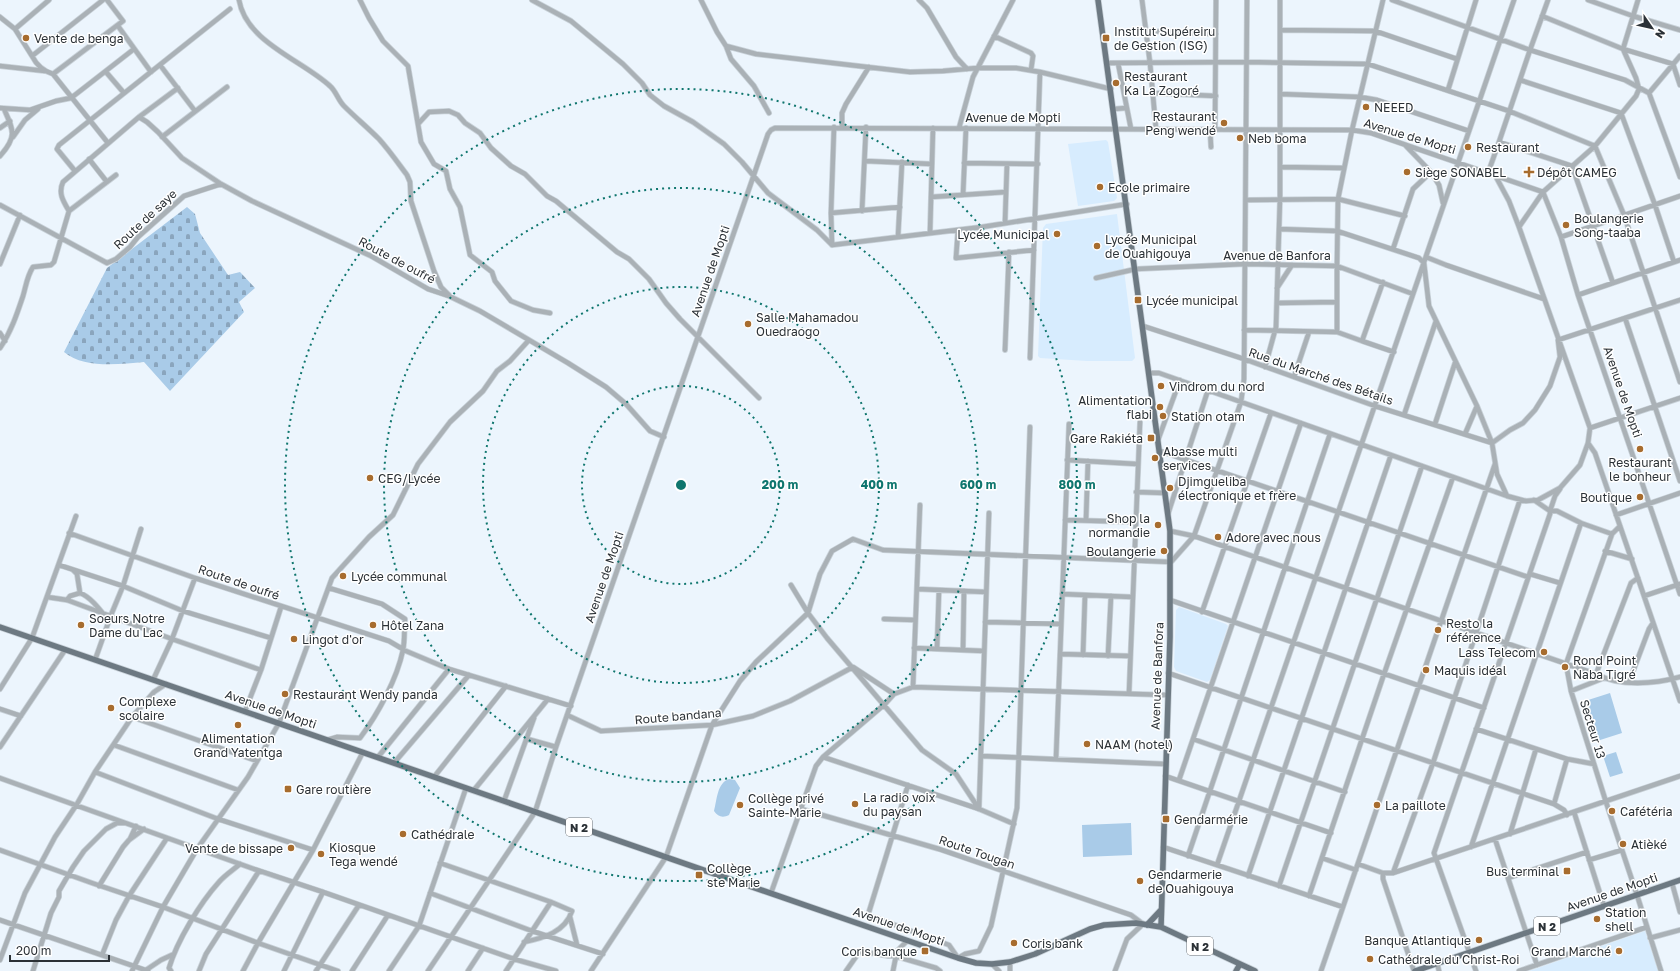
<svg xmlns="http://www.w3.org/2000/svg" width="1680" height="971" font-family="'Golos Text',sans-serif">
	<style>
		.built { fill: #d7ecfe }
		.green { fill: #a9cbe8 }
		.cemetery { fill: url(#cemetery-stones) }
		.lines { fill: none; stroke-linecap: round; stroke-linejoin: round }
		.minor-casing { stroke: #c9d2d9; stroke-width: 6 }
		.major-casing { stroke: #c9d2d9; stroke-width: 7 }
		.minor { stroke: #aab1b6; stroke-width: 4.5 }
		.major { stroke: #6d7982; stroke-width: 5.5 }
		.ring { fill: none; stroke: #0f766e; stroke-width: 2; stroke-dasharray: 2 4 }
		.poi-dot { fill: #a76c2e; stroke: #fff; stroke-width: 1.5 }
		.labels { text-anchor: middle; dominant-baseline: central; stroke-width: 3; stroke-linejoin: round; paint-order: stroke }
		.shield { fill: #fff; stroke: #6b6f72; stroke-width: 1 }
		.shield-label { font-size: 11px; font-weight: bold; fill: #2b3136 }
		.poi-label { font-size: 12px; fill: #2b3136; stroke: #fff; text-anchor: start }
		.street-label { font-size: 12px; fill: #2b3136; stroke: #fff }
		.centre { fill: #0f766e; stroke: #fff; stroke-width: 2 }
		.ring-label { font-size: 12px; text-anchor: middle; font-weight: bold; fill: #0f766e; stroke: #fff; stroke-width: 3; stroke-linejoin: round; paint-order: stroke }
	</style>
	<defs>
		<pattern id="cemetery-stones" width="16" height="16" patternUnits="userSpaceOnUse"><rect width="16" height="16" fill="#a9cbe8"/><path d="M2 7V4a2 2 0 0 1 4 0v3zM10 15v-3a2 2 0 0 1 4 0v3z" fill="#8aa5bd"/></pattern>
	</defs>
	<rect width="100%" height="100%" fill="#ecf5fd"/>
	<path class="built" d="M1106,140L1108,142L1117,198L1114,201L1078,206L1068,144Z
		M1117,214L1135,358L1132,361H1087L1040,358L1038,356L1043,228L1046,224Z
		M1179,607L1226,624L1228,626L1210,680L1207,682L1176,671L1174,667L1176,610Z
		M1645,931L1658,971H1529Z"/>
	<path class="green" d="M1610,693L1622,733L1597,741L1585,701Z
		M1616,752L1623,773L1610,777L1603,756Z
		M729,779L735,780L740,788L729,815C723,818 718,817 714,811C717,800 717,783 729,779Z
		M1131,823L1132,855L1083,857L1082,825Z"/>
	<path class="cemetery" d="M187,207L195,214L200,233L228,275L240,272L255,288L239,302L244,312L170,391L144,362C120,364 84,369 64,352L107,268Z"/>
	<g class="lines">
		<g class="minor-casing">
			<path id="minor" d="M49,0L15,29L32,56L103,0
				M239,0C246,42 302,60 330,86C336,91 338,100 344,106C355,117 368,128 379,139C389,150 398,163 407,175L410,182L411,201L434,271L441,287L449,295
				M360,0L369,18L383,41L408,66L421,142L434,164L446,171L450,189L460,207L470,255L492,272L495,281L511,301L533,310L550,313
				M532,0L571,21L623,64L642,83L650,95L664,106L693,122L724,144L742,162L768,193L817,230L832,245
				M701,0L717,32L726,46L731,59L754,86L769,113
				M919,0L927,8L956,57L967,69
				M1142,0L1150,63L1156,129
				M1392,0L1530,50L1499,142
				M1548,0L1530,50L1625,80L1649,93L1680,177
				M1588,0L1633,16L1680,30
				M1542,16L1623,49L1673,64L1680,85
				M0,17L15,29
				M118,26L151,72
				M1280,30L1375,31L1457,59
				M1146,31L1216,34
				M994,36L1031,53L1033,56L1031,70
				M726,46L756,54L910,72L943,71L977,68H1016L1040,72L1111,89
				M32,56C37,66 43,71 53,74L108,143
				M1107,63L1246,62L1368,64L1509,111L1595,146L1624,215L1680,382
				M1118,63L1131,129
				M160,65L195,111
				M0,66L45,71
				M106,72L124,93
				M53,74L123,21L107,0
				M1520,80L1621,113L1655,205L1674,262
				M1448,90L1476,0
				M1153,93L1216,96
				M1649,93L1680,56
				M1280,94L1360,97L1377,100L1469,131
				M0,108L30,110L56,101L71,98L134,49
				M1114,109L1126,108
				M139,117L147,122L158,132L182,158L221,184L252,201L371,256L428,289L449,296L480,311L568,363L606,387L626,404L650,431L664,437
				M418,124L429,112L449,111L458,115L465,123L480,133L491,148L511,166L525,174L547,196L556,201L617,252L629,259L649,279L666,303L680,319L759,398
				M842,127V113L846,104L869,67
				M0,128L10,121
				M959,128L973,77L1013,0
				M1210,129L1211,147
				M1215,129L1216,0
				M13,137L25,120L38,109
				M162,137L227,87
				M1406,146L1431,172
				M0,156C17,137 14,131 4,109
				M89,159L107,182
				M865,161L932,164
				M964,163L1038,164
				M1280,167L1344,168
				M75,171L57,149L59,145L230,9
				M1488,173L1499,142L1572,166L1613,283
				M1495,175L1509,201L1519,227
				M963,195L966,128
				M931,197L1006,192
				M1246,200L1338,199L1405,216
				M0,205L107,263L116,259L130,247L138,237L184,196L221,184
				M69,211C63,201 58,193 63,182L139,117L178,88
				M862,211L866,127
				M831,213L900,207
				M1005,223L1007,164
				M1279,229L1337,231L1419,258L1424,263L1429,306L1477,406L1492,443L1497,474L1507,496L1526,501L1538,500L1560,488L1580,465L1588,443L1595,453L1680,701
				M958,230L956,258L1034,250
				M930,233L933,128
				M898,237L902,162
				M1561,237L1680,196
				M832,245L982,227L1127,204
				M832,245L831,213L834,127
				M1393,249L1413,189L1431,172L1439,185L1443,203
				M1426,257L1446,265L1544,299
				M0,264L20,215
				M1096,278L1136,269L1245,264L1337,266L1413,294
				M1383,282L1362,341L1394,352
				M1277,288L1292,265
				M1578,295L1680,260
				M1277,303L1337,302
				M1625,318L1680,481
				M1143,326L1244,359L1375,406L1492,443L1510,430L1523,423L1535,410L1550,386L1560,357L1558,340L1680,300
				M1244,330L1337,332L1362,341
				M1337,332V266L1338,199L1352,130L1383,0
				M0,333L5,341
				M0,348C11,332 17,314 23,296C26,286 27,276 33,267L51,265L54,262L69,211L116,175
				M1005,350L1009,252
				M1030,358L1040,72
				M1265,367L1276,327L1280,198V0
				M1150,373H1159L1507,496
				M1294,377L1309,332
				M1404,415L1436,321
				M1435,424L1455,363
				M1590,428L1680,398
				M1465,434L1477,406
				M1158,440L1180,380
				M1588,443L1590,428L1519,227L1543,192L1595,146L1636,96L1639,89L1636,78L1623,49L1638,0
				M1160,451L1528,577
				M1067,460L1137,464
				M1560,489L1555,496L1550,511H1557L1581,523
				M1136,492L1165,493
				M1168,514L1208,390
				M1616,515L1680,493
				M1065,520L1135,522
				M1086,520L1088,461
				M1620,526L1612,534L1566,664L1571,691L1606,802L1637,895L1661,971
				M1170,531L1194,536L1596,674C1620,687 1655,684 1680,677
				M69,533L195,578L389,641L406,651L449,669L571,706
				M1605,551L1632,559
				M59,565L123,586L183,611L271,638
				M73,570L77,574L80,593C91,597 101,611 109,621
				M1530,574L1560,583
				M791,585L808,613L827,638L922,750L956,774L979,809L989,513
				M917,589L986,592
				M1062,594L1132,597
				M1644,596L1680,584
				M47,597L67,600L172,639L261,670
				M67,600L70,596L80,593
				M1170,600L1484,708
				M1202,612L1271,413
				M884,619L915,620
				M985,622L1061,624
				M914,648L984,651
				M937,649L939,590
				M963,650L964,591
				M1060,654L1130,656
				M1083,655L1085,595
				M1108,656L1111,596
				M95,660L111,615L123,586L141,529
				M1168,673L1554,804L1564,810L1567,815
				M1596,674L1631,583L1638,578
				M153,680L172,639L195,578
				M1629,682L1649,629L1653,623
				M913,687L920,505
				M0,689L32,638L76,516
				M1571,691L1604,678
				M1129,694L1140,422
				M0,709L21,716
				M245,711L261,670L281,607
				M567,715L601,731L712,725L753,716L790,701L853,667L894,694L913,687L1167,695
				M132,717L257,761
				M1476,729L1567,759L1594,764
				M527,739L556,747
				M1193,739L1345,792
				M327,740L337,737L360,738C378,714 397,679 403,650C405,640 404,629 405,619L382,604L329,588
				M114,745L238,790
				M0,747L65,650
				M981,756L1165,764
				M378,757L449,669
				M823,757L979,809L1014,824
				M1056,759L1069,424
				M394,763L469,675
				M95,772L218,819L313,850
				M1165,776L1331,833
				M434,777L506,686
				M0,778L254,869L323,892L514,959L556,971
				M1179,780L1301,423
				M908,785L868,915L949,945L958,958L965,954L979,951L991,926L1017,808L1030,427
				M474,790L548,699
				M504,801L534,718
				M1554,804L1567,759
				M801,809L939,849L1131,915L1143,924L1127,939L1115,971
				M1574,812L1604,906
				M1510,834L1536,749
				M130,839L136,826
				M1495,839L1537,965
				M1163,847L1343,907
				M1471,847L1581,523L1612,534
				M0,850L92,883L163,907L258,943L338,971
				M1188,856L1330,434
				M1322,858L1356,870
				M1589,860L1622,850
				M440,863L551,902L572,911C565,932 544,938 524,942
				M1358,864L1383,873H1393L1680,776
				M1217,865L1514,0
				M1383,873V879L1414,971
				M1393,873L1433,763L1520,500
				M1248,876L1391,455
				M1508,878L1587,852
				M1672,883L1680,912
				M99,886L123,847L129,840L144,829
				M1279,886L1422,466
				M430,893L532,931L603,954
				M771,893L816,766L823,757L885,704L894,694
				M1309,896L1384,674L1453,477
				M570,917L577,945
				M0,920L148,971
				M1650,938L1680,930
				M102,955L116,920L129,896L167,838
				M0,960L25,893L55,837L77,804L95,772L132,717L154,692L166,684
				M1437,963L1439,971
				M992,964L999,971
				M146,970L161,960L174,954
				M33,971L51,913L59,897V891L73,867L84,851L106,829L117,823H124
				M132,971L163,907L197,849L248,777L279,723L332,578L369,537L393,515L418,464L450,422L483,391L497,371L510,361L529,340
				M171,971L169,968C177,941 200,903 219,882C225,875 233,870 240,864
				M199,971L206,954L259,871
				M243,971L258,943L313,850L363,752
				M284,971L323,892
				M316,971L359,905
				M352,971L388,915
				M389,971L419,926L466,788
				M428,971L535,812L556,747L768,134L771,130L775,128L1352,130L1371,133L1543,192L1561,237L1578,295L1680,594
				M468,971L483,948
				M506,971L551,902
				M591,971L666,857L712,725L740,681L756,662L808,613L820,574L832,551L853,539L883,550L1171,562L1194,536L1241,402L1244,379L1247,0
				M846,971L860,951L888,956H895L936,968L940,971
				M893,971L897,951L907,941
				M1010,971V962
				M1321,971L1495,464
				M1476,971L1434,853L1550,514V511L1534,500
				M1519,971L1647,927"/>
		</g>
		<g class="major-casing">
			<path id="major" d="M1098,0L1170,531V637L1161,927
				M0,627L958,958L976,963L992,964L1010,962L1035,954L1090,929L1104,925L1136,923L1161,927L1255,971
				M1147,925L1161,910
				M1236,971L1240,964
				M1415,971L1680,880"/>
		</g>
		<use href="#minor" class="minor"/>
		<use href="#major" class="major"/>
	</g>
	<g class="ring">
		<circle cx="681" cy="485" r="99"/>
		<circle cx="681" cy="485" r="198"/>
		<circle cx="681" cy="485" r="297"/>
		<circle cx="681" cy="485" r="396"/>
	</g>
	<g class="poi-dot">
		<circle cx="26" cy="38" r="4"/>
		<rect x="1102" y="34" width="8" height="8" rx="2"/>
		<circle cx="1116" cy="83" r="4"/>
		<circle cx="1366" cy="107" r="4"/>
		<circle cx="1224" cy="123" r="4"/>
		<circle cx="1240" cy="138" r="4"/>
		<circle cx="1468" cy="147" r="4"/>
		<circle cx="1407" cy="172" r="4"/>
		<path d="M1527 166h4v4h4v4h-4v4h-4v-4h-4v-4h4z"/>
		<circle cx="1100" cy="187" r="4"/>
		<circle cx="1566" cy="225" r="4"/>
		<circle cx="1057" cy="234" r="4"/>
		<circle cx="1097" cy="246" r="4"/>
		<rect x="1134" y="296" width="8" height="8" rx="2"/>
		<circle cx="748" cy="324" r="4"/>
		<circle cx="1161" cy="386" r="4"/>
		<circle cx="1160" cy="407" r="4"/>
		<circle cx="1163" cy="416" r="4"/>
		<rect x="1147" y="434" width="8" height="8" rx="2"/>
		<circle cx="1640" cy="449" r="4"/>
		<circle cx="1155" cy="458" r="4"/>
		<circle cx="370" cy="478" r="4"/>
		<circle cx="1170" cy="488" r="4"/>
		<circle cx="1640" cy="497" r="4"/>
		<circle cx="1158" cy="525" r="4"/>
		<circle cx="1218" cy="537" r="4"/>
		<circle cx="1164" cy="551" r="4"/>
		<circle cx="343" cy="576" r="4"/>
		<circle cx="81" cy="625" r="4"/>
		<circle cx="373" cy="625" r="4"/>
		<circle cx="1438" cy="630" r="4"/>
		<circle cx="294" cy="639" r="4"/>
		<circle cx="1544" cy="652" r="4"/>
		<circle cx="1565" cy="667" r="4"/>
		<circle cx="1426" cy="670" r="4"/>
		<circle cx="285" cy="694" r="4"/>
		<circle cx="111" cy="708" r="4"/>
		<circle cx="238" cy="725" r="4"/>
		<circle cx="1087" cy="744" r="4"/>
		<rect x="284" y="785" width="8" height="8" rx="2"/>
		<circle cx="855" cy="804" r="4"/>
		<circle cx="740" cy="805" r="4"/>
		<circle cx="1377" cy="805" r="4"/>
		<circle cx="1612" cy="811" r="4"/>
		<rect x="1162" y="815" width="8" height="8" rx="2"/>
		<circle cx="403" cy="834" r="4"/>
		<circle cx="1623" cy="844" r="4"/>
		<circle cx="291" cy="848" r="4"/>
		<circle cx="321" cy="854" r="4"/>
		<rect x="1563" y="867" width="8" height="8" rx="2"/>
		<rect x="695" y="871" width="8" height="8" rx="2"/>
		<circle cx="1140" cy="881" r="4"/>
		<circle cx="1597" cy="919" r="4"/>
		<circle cx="1479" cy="940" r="4"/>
		<circle cx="1014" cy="943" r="4"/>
		<rect x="921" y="947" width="8" height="8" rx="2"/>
		<circle cx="1619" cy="951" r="4"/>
		<circle cx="1370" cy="959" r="4"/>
	</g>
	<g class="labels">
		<g class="shield">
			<rect x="566" y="818" width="26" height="18" rx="3"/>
			<rect x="1534" y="917" width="26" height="18" rx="3"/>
			<rect x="1187" y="937" width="26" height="18" rx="3"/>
		</g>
		<g class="shield-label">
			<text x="579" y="827">N 2</text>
			<text x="1547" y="926">N 2</text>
			<text x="1200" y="946">N 2</text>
		</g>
		<g class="poi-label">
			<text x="1114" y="31">Institut Supéreiru<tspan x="1114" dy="14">de Gestion (ISG)</tspan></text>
			<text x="34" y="38">Vente de benga</text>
			<text x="1124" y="76">Restaurant<tspan x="1124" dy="14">Ka La Zogoré</tspan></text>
			<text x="1374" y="107">NEEED</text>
			<text x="1216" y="116" text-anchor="end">Restaurant<tspan x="1216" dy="14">Peng wendé</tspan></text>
			<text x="1248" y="138">Neb boma</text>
			<text x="1476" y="147">Restaurant</text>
			<text x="1415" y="172">Siège SONABEL</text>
			<text x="1537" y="172">Dépôt CAMEG</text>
			<text x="1108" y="187">Ecole primaire</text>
			<text x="1574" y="218">Boulangerie<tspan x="1574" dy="14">Song-taaba</tspan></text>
			<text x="1049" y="234" text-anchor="end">Lycée Municipal</text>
			<text x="1105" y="239">Lycée Municipal<tspan x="1105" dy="14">de Ouahigouya</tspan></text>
			<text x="1146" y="300">Lycée municipal</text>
			<text x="756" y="317">Salle Mahamadou<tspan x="756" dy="14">Ouedraogo</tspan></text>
			<text x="1169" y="386">Vindrom du nord</text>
			<text x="1152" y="400" text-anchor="end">Alimentation<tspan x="1152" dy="14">flabi</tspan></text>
			<text x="1171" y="416">Station otam</text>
			<text x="1143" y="438" text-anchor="end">Gare Rakiéta</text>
			<text x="1163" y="451">Abasse multi<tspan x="1163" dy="14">services</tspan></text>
			<text x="1640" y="462" text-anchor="middle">Restaurant<tspan x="1640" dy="14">le bonheur</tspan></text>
			<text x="378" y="478">CEG/Lycée</text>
			<text x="1178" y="481">Djimgueliba<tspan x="1178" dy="14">électronique et frère</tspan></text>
			<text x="1632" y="497" text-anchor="end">Boutique</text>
			<text x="1150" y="518" text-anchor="end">Shop la<tspan x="1150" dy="14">normandie</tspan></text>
			<text x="1226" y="537">Adore avec nous</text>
			<text x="1156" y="551" text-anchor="end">Boulangerie</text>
			<text x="351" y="576">Lycée communal</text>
			<text x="89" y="618">Soeurs Notre<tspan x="89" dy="14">Dame du Lac</tspan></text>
			<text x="1446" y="623">Resto la<tspan x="1446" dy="14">référence</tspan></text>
			<text x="381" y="625">Hôtel Zana</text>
			<text x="302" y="639">Lingot d'or</text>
			<text x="1536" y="652" text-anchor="end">Lass Telecom</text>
			<text x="1573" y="660">Rond Point<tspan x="1573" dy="14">Naba Tigré</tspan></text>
			<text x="1434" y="670">Maquis idéal</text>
			<text x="293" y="694">Restaurant Wendy panda</text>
			<text x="119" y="701">Complexe<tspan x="119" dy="14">scolaire</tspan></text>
			<text x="238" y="738" text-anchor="middle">Alimentation<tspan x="238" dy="14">Grand Yatentga</tspan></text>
			<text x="1095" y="744">NAAM (hotel)</text>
			<text x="296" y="789">Gare routière</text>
			<text x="863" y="797">La radio voix<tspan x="863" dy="14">du paysan</tspan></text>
			<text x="748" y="798">Collège privé<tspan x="748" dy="14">Sainte-Marie</tspan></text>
			<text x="1385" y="805">La paillote</text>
			<text x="1620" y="811">Cafétéria</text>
			<text x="1174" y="819">Gendarmérie</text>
			<text x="411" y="834">Cathédrale</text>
			<text x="1631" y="844">Atièké</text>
			<text x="329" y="847">Kiosque<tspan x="329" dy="14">Tega wendé</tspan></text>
			<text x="283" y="848" text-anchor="end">Vente de bissape</text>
			<text x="707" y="868">Collège<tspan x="707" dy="14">ste Marie</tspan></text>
			<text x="1559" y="871" text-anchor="end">Bus terminal</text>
			<text x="1148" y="874">Gendarmerie<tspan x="1148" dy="14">de Ouahigouya</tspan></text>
			<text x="1605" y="912">Station<tspan x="1605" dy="14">shell</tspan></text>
			<text x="1471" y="940" text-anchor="end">Banque Atlantique</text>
			<text x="1022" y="943">Coris bank</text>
			<text x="917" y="951" text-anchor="end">Coris banque</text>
			<text x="1611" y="951" text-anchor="end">Grand Marché</text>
			<text x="1378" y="959">Cathédrale du Christ-Roi</text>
		</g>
		<g class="street-label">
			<text x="1013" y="117">Avenue de Mopti</text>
			<text transform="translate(1410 136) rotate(17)">Avenue de Mopti</text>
			<text transform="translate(145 219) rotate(-43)">Route de saye</text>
			<text x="1277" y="255">Avenue de Banfora</text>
			<text transform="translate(397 260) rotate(28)">Route de oufré</text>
			<text transform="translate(710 271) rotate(-71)">Avenue de Mopti</text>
			<text transform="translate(1321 376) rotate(19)">Rue du Marché des Bétails</text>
			<text transform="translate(1623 392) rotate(71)">Avenue de Mopti</text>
			<text transform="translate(604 577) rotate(-71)">Avenue de Mopti</text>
			<text transform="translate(239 582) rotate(19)">Route de oufré</text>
			<text transform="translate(1157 676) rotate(-88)">Avenue de Banfora</text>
			<text transform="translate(271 709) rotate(19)">Avenue de Mopti</text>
			<text transform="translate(678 716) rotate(-5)">Route bandana</text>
			<text transform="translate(1593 729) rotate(73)">Secteur 13</text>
			<text transform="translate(977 852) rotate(19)">Route Tougan</text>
			<text transform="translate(1612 892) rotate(-19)">Avenue de Mopti</text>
			<text transform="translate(899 926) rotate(19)">Avenue de Mopti</text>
		</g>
	</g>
	<circle cx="681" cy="485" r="6" class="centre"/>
	<g class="ring-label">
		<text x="780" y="489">200 m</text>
		<text x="879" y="489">400 m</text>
		<text x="978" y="489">600 m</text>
		<text x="1077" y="489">800 m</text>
	</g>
	<g transform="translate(1652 28) rotate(124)" stroke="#ffffff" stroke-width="3" paint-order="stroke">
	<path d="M0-3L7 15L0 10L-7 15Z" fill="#2b3136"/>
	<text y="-6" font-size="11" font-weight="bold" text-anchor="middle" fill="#2b3136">N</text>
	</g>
	<path d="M10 955v6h99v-6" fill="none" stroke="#2b3136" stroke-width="2"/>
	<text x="16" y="955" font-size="12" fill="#2b3136" stroke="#ffffff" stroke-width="3" paint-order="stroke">200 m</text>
</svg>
